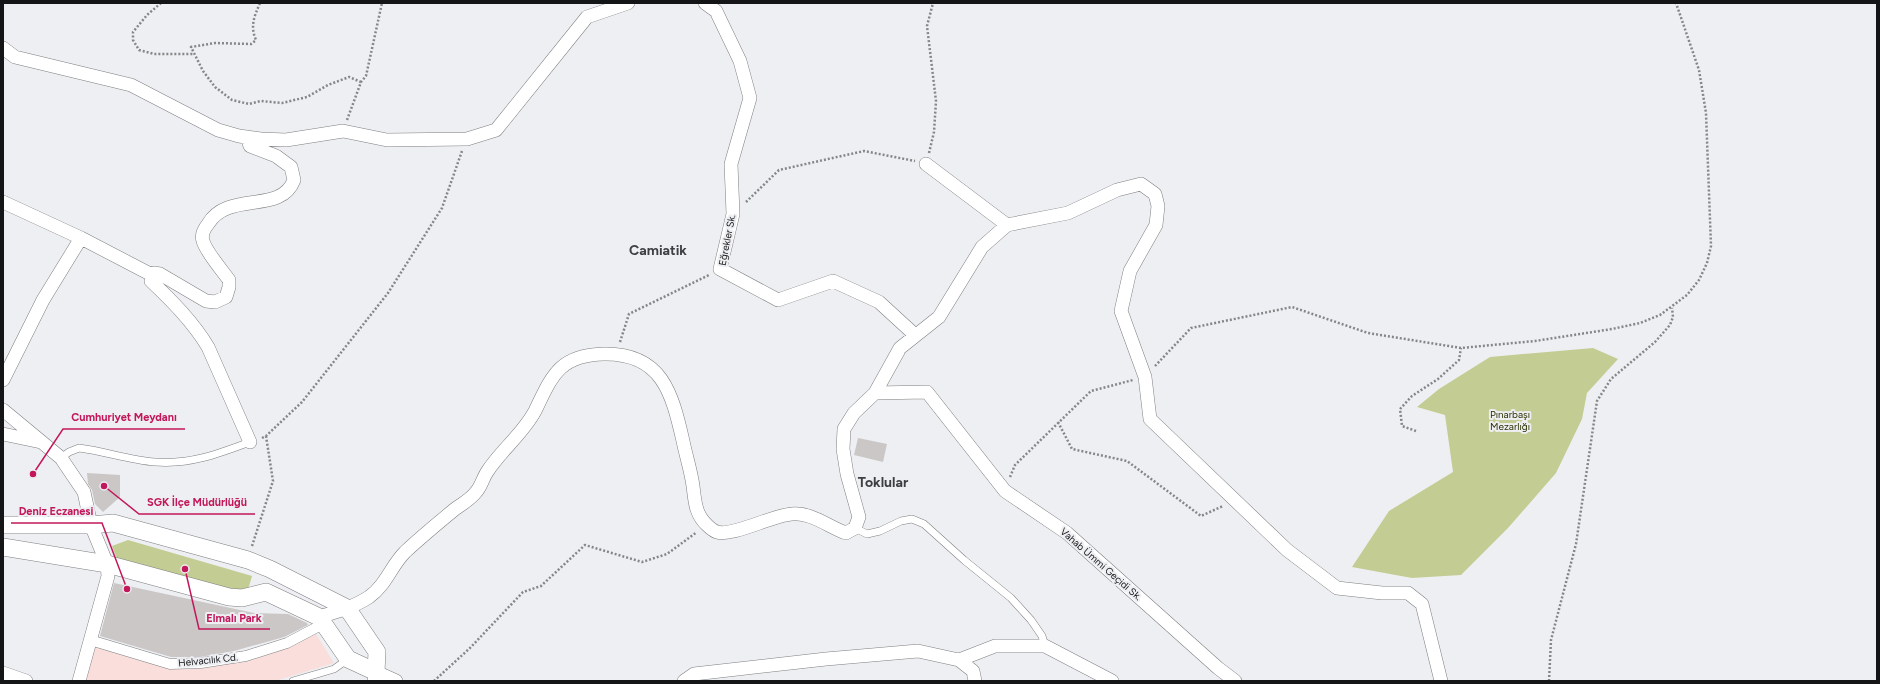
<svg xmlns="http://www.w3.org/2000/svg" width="1880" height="684" font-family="Figtree,sans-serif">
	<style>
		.commercial { fill: #f9dedc }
		.green { fill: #c3cc92 }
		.building { fill: #cbc7c6 }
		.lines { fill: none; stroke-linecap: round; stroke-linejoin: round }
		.service-casing { stroke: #7d7f81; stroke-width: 8 }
		.pedestrian-casing { stroke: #7d7f81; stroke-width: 11 }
		.minor-casing { stroke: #7d7f81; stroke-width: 14 }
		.tertiary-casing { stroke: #7d7f81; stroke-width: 18 }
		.path { stroke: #858688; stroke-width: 2.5; stroke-dasharray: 2 2; stroke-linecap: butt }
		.service { stroke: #fff; stroke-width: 7 }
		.pedestrian { stroke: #fff; stroke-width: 10 }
		.minor { stroke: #fff; stroke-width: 13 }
		.tertiary { stroke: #fff; stroke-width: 17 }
		.labels { text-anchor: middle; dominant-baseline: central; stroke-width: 4; stroke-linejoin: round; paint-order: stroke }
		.street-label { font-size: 10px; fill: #141516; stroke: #eeeff2 }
		.park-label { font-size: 10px; fill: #2a2f01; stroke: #eeeff2 }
		.district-label { font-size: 14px; font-weight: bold; fill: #3e3f41; stroke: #eeeff2 }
		.leader { fill: none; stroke: #c2185b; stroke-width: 1.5 }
		.callout-dot { fill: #c2185b; stroke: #eeeff2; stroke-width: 1.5 }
		.callout-label { font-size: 11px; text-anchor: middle; font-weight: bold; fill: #c2185b; stroke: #eeeff2; stroke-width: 4; stroke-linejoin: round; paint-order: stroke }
	</style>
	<rect width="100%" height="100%" fill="#eeeff2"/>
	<path class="commercial" d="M316,634L334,663L275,681H85L93,646L170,669H197L244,661L286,648Z"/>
	<path class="green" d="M1593,348L1618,359L1587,393L1582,419L1556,473L1508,528L1461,575L1412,578L1352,567L1389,511L1453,472L1445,415L1417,407L1439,389L1490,357Z
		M128,540L252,576L248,590L237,595L118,562L112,546Z"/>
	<path class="building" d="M858,438L887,444L883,462L854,455Z
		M87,473L120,475V497L103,512L95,504L92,490L88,484Z
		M114,583L254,613L288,614L307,623L308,625L284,637L234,651L200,657H171L100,636Z"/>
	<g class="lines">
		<g class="service-casing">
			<path id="service" d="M61,458L69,452L79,448C104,451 129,460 155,462C189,465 218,454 250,442
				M855,528L867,534L880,531L901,521L912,519L924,524L964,560L1011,598L1031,620L1042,636L1045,646
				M293,681L334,669L348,659"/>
		</g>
		<g class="pedestrian-casing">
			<path id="pedestrian" d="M90,640L170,664L201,663L246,656L287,643L323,624"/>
		</g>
		<g class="minor-casing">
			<path id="minor" d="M705,3L716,11L740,61L750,98L731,164L733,214L720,269L778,300L833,281L879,302L915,335
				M3,48L15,57L131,85L218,130L239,136L261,139L286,140L343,131L387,140L467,139L496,130L587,17L628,3
				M926,164L1007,225
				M3,202L81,238L152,275L154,273L160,274L206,301L215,302L226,297L229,287V280C222,270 206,252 203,241C201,235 204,229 208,224C228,190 281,215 294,180L291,167L276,156L250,146L247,137
				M152,275L151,281C172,301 193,322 208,347L250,442
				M3,380L43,300L81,238
				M875,393L927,392L1005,491L1067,533L1218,668L1235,681
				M3,410L61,458L84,492L91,525L107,564L108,576L79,681
				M3,434L41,442
				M319,617C336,612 354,607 369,597C386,585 391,566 405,552C421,537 438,523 455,509C462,504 471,499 476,492C481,487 483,478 487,472C501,450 522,435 535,411C552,376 559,355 604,354C662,353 672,393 683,441C686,456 691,471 693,486C695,501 695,514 707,525C709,527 714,531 717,532C732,537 773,515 792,514C811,512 829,527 846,533L855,528L859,517L847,474L843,449L844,429L854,413L875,393L900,348L939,317L982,247L1007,225L1068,213L1117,190L1141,184L1155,194L1158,206L1156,225L1130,271L1121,311L1145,377L1150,419L1287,550L1337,588L1382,593H1408L1422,604L1441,681
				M959,660L995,646H1045L1112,681
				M3,673L26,681
				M374,681L376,672L396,681
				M684,681L694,674L826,659L918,651L959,660L973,671L975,681"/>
		</g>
		<g class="tertiary-casing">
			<path id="tertiary" d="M3,525H91L113,523L248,560L270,569L347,608L377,652L376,672L348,659L319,617L266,592L242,598L229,597L107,564L3,547"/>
		</g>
		<path class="path" d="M161,3L147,15L133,32V40L139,50L154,54H194
			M260,3C254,17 250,26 256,40L251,44L215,43L191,47L203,71L215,87L232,100L249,104L261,101L282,103L307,97L328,85L349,77L361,82
			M347,120L361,82L366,76L382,3
			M929,153L934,132L936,101L927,26L933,3
			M746,202L779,170L864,151L915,161
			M620,342L629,314L709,275
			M1155,366L1191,328L1292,307L1368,333L1461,348L1535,341L1612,329L1640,323L1660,315L1687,295L1699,280L1707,263L1711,246L1706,113L1699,70L1676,3
			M1058,422L1072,449L1127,461L1201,516L1223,506
			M1416,431L1402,426L1400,409L1412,396L1438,379L1459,360L1461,348
			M262,438L266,436L302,402L388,293L442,208L462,151
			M1010,477L1015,465L1091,391L1133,380
			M252,546L273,481L266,436
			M434,681L470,648L523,592L541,586L585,545L642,562L667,554L697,532
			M1549,681L1551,640L1576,544L1597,401L1611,379L1655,342L1670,325L1673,317L1672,308"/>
		<use href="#service" class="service"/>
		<use href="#pedestrian" class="pedestrian"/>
		<use href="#minor" class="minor"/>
		<use href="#tertiary" class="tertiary"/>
	</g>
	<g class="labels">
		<g class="street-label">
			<text transform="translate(727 240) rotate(-79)">Eğrekler Sk.</text>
			<text transform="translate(1101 564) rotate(41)">Vahab Ümmi Geçidi Sk.</text>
			<text transform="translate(208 660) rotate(-6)">Helvacılık Cd.</text>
		</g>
		<g class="park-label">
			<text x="1510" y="414">Pınarbaşı<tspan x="1510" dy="12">Mezarlığı</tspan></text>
		</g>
		<g class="district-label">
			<text x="658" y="250">Camiatik</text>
			<text x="883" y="482">Toklular</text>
		</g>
	</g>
	<path class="leader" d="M33 474L63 429H185M104 486L139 514H255M127 589L102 523H11M185 569L199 629H270"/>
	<g class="callout-dot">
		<circle cx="33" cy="474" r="4"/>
		<circle cx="104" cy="486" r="4"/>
		<circle cx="127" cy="589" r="4"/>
		<circle cx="185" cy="569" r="4"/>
	</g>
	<g class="callout-label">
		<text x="124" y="421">Cumhuriyet Meydanı</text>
		<text x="197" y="506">SGK İlçe Müdürlüğü</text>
		<text x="56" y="515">Deniz Eczanesi</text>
		<text x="234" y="622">Elmalı Park</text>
	</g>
	<rect width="1880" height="684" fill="none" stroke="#141516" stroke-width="8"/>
</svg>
